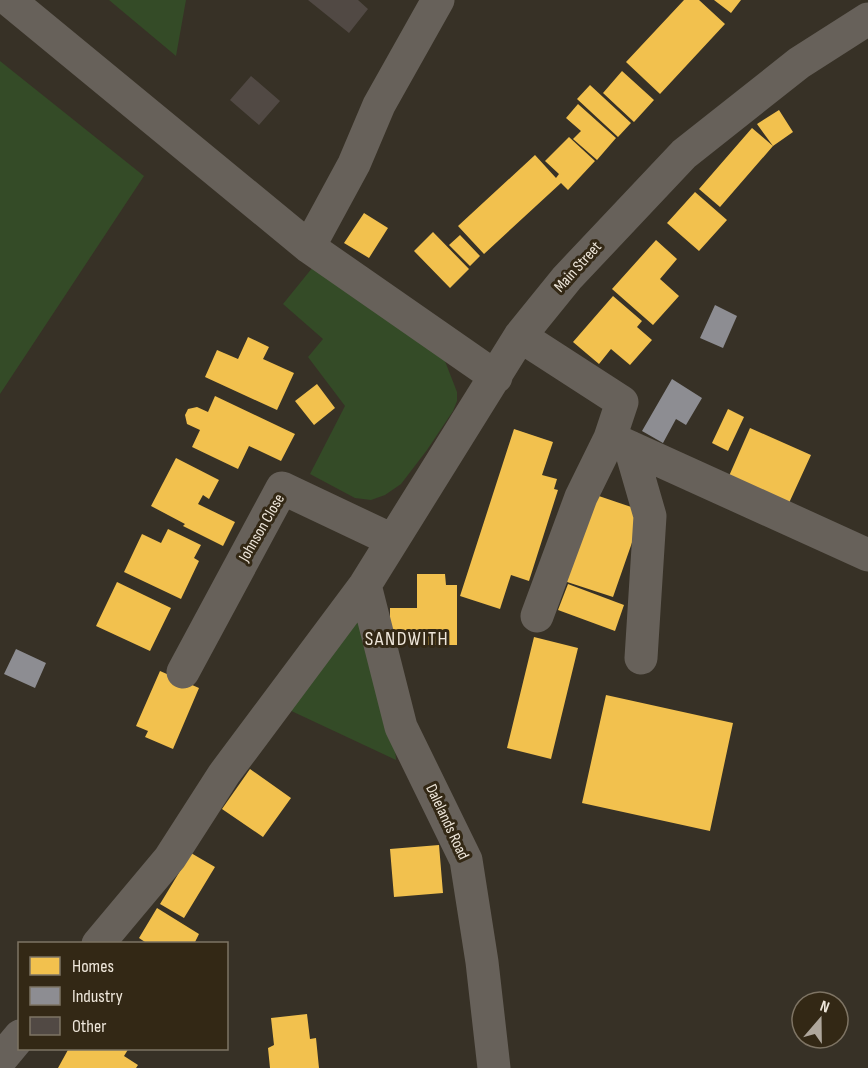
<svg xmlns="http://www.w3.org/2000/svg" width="868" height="1068" font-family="'Sofia Sans Condensed',sans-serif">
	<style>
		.green { fill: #344b27 }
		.homes { fill: #f2c14e }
		.industry { fill: #8d8d92 }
		.building { fill: #514944 }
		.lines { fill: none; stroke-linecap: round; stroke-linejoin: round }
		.minor { stroke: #67615a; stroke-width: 33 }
		.labels { text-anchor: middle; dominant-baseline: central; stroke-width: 6; stroke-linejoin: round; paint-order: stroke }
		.street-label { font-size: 16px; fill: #efe7db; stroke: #332815 }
		.quarter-label { font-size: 20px; letter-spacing: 1.5px; fill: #efe7db; stroke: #332815 }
	</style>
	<rect width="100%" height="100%" fill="#373126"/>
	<path class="green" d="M109,0H186L176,56Z
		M0,61L144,176L0,394Z
		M317,262L443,356L457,392V401L453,411L427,450L401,484L385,495L371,500L355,498L310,474L345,406L308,357L323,339L283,304Z
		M359,622L393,718L396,760L285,708L347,627Z"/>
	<path class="homes" d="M684,0H699L725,24L660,94L626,62Z
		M714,0H741L731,13Z
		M622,71L654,100L634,122L603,93Z
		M590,85L631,123L618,137L577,99Z
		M578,104L616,138L597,160L573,139L581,131L566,118Z
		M779,110L793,132L773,146L757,124Z
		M752,128L773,146L720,207L699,189Z
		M569,137L595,161L568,190L561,183L484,254L458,226L535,155L556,178L559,174L545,161Z
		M695,192L727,220L699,251L667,223Z
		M364,213L388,228L369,258L344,243Z
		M433,232L469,269L450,288L414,251Z
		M460,235L480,256L470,266L449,245Z
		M656,240L677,259L660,279L679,296L653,325L612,289Z
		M613,296L642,321L637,327L652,340L630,365L611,349L599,364L573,342Z
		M248,337L269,347L263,359L294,373L277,410L205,377L217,350L238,359Z
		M317,384L335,408L314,425L295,401Z
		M215,396L295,434L281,461L249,446L238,469L192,447L200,430L187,424L185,415L188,409L197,407L208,412Z
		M728,409L744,417L728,451L712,443Z
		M750,428L811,455L789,503L729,476Z
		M514,429L553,442L542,475L557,479L554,489L558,490L529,581L511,575L500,609L460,596Z
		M176,458L219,480L209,499L203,495L198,504L235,522L223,546L183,526L185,524L151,506Z
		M590,493L643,511L613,597L561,580Z
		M168,529L201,545L194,558L199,561L181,599L124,572L142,534L161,543Z
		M417,574H445L446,585H457V645H428V637H390V608H417Z
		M117,582L171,608L150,651L96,626Z
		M568,584L624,605L615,631L558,610Z
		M534,637L578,648L551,759L507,748Z
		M160,671L199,688L173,749L145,737L148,731L136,726Z
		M606,695L733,723L710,831L582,803Z
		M250,769L291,798L263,837L222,809Z
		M439,845L443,893L394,897L390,849Z
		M191,853L215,867L184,918L160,904Z
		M157,908L199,934L194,944H148L139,938Z
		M307,1014L310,1039L316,1038L319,1068H270L268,1048L274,1045L271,1018Z
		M69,1048H129L124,1056L138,1065L136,1068H58Z"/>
	<path class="industry" d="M715,305L737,316L723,348L700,338Z
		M672,379L702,398L686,425L676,419L663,443L642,431Z
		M16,649L46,663L35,688L4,674Z"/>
	<path class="building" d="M308,0H358L368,9L349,33Z
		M251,76L280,101L259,125L230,100Z"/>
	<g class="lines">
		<path class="minor" d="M9,0L309,247L496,377
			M309,247L354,164L379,105L438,0
			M520,336L622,402L610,438L868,555
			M630,447L650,516L641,658
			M365,585L401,727L466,860L482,962L494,1068
			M537,616L581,497L610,438
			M183,672L282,488L392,540
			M98,944L170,858L224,774L365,585L520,336L567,278L684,154L799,63L868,19
			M0,1060L20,1036"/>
	</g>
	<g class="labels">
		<g class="street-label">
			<text transform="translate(578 267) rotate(-48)">Main Street</text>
			<text transform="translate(262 528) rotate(-60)">Johnson Close</text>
			<text transform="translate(447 822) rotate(65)">Dalelands Road</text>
		</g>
		<g class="quarter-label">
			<text x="407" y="639">SANDWITH</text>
		</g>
	</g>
	<rect x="18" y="942" width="210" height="108" fill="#332815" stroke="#7e7464" stroke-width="1.5"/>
	<rect x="30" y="957" width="30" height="18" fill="#f2c14e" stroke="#7e7464" stroke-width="1.5"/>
	<text x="72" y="972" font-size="18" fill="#efe7db">Homes</text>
	<rect x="30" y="987" width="30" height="18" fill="#8d8d92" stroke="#7e7464" stroke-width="1.5"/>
	<text x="72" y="1002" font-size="18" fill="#efe7db">Industry</text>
	<rect x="30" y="1017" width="30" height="18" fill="#514944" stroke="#7e7464" stroke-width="1.5"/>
	<text x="72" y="1032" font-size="18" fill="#efe7db">Other</text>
	<g transform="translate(820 1020) rotate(20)"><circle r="28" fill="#332815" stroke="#7e7464" stroke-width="1.5"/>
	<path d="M0-4.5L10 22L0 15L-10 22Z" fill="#afa79c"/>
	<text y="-9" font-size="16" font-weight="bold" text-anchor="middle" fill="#efe7db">N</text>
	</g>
</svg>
